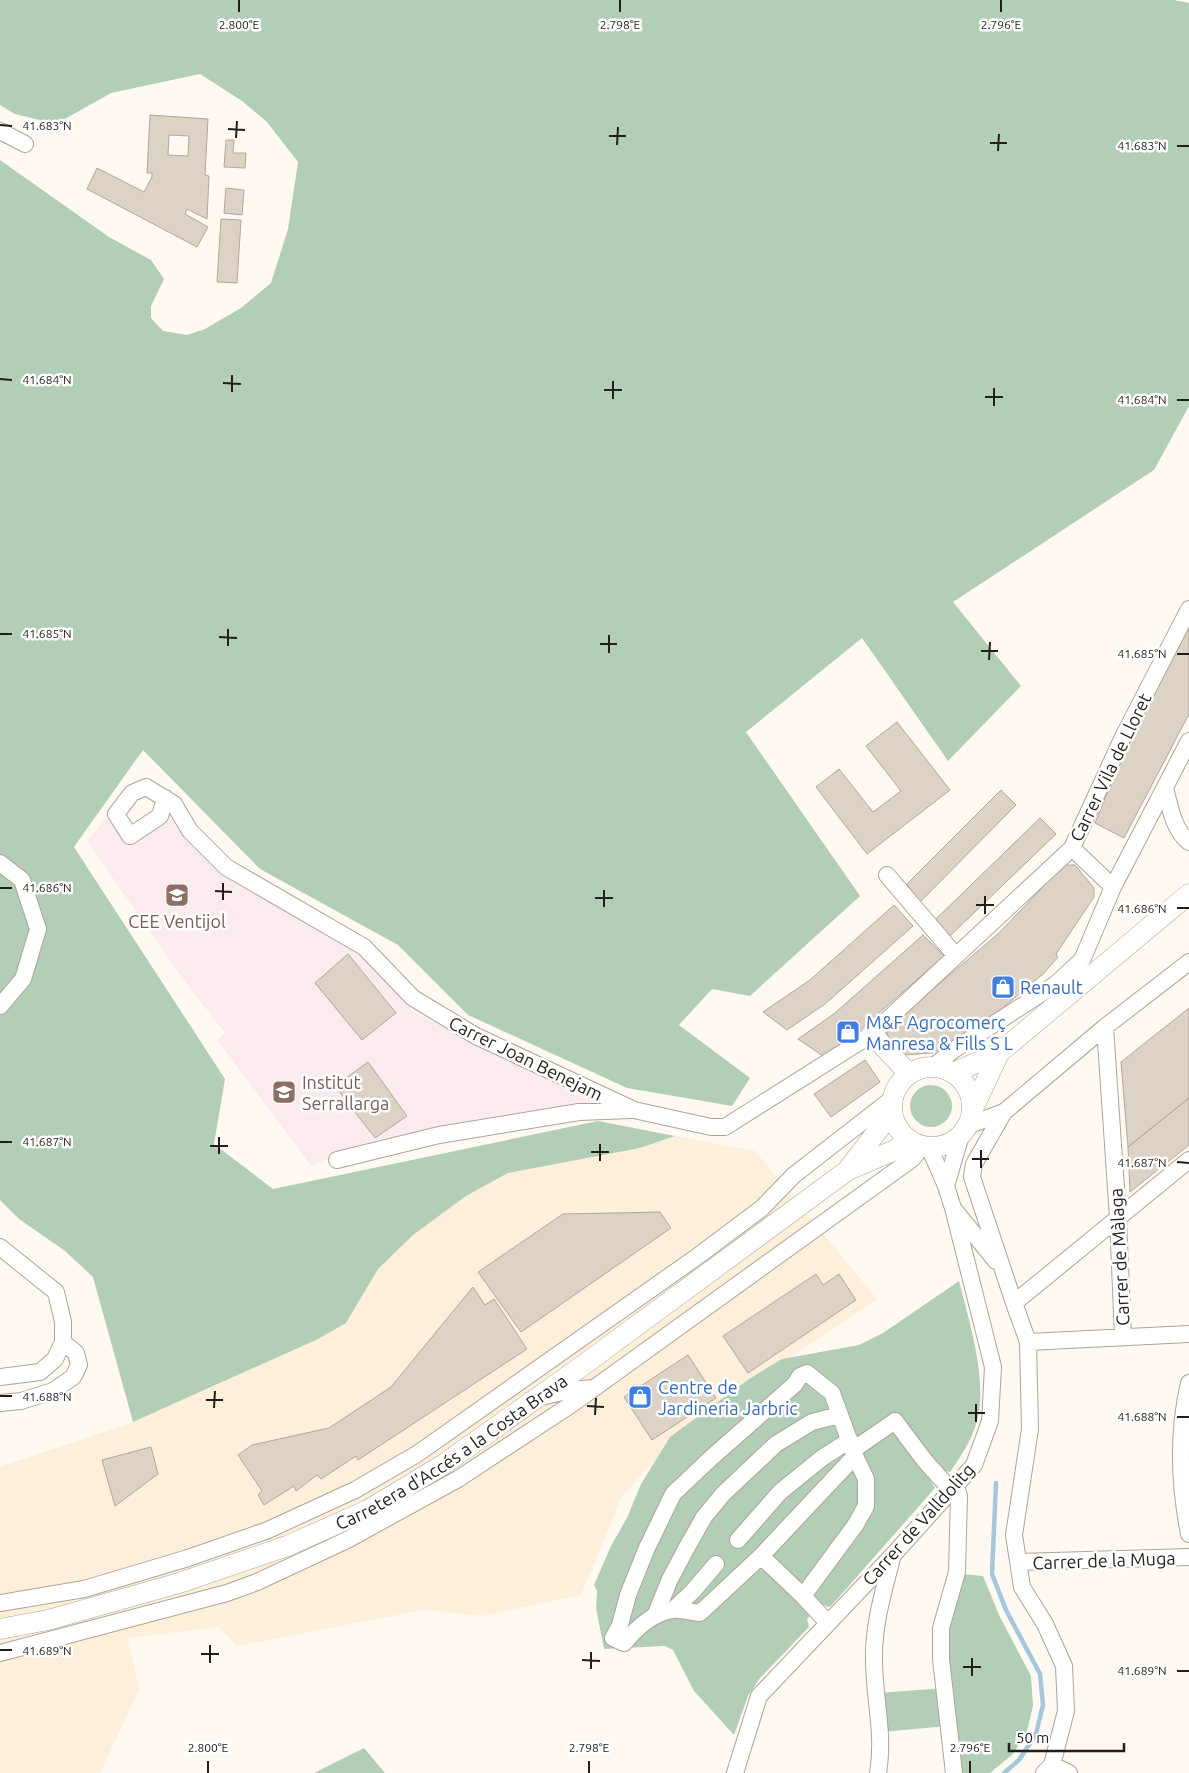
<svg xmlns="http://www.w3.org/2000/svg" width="1189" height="1773" font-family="Ubuntu,sans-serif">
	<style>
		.built { fill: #feefdb }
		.education { fill: #fbebee }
		.green { fill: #b2ceb6 }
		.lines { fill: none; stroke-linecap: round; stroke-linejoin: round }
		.stream { stroke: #a5c6df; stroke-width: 4.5 }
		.building { fill: #dcd2c5; stroke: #b1a89b; fill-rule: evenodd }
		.minor-casing { stroke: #aea497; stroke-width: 18 }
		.major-casing { stroke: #aea497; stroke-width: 21 }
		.minor { stroke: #fff; stroke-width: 16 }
		.major { stroke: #fff; stroke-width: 20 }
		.ticks { fill: none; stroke: #221f1a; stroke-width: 2 }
		.labels { text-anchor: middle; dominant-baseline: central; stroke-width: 5; stroke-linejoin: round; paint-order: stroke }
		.street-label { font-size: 18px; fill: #221f1a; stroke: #fff }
		.education-label { font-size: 18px; fill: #785e54; stroke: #fff }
		.shop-label { font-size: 18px; fill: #366cbe; stroke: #fff; text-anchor: start }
		.ticks-label { font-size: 12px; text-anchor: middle; fill: #221f1a; stroke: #fff; stroke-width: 5; stroke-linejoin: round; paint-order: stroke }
	</style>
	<rect width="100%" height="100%" fill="#fff9f1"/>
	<path class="built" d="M675,1136L755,1151L877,1299L678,1434L622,1497L581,1595L482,1616L424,1610L237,1646L218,1627L128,1638L139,1690L100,1773H0V1467L133,1422L201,1392L346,1323L378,1269L413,1235L466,1196L508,1173L640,1148Z"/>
	<path class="education" d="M172,810L222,871L361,951L412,1011L593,1103L380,1139L311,1166L217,1040L225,1033L175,968L87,841L111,812L134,843Z"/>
	<path class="green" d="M0,0H1174L1189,3V406L1154,470L953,602L1021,686L948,761L862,638L746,732L860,896L750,996L712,989L679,1025L750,1078L732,1106L627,1088L468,1015L398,945L260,869L143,750L74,847L225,1079L214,1144L273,1189L598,1121L675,1136L640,1148L508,1173L466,1196L413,1235L378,1269L346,1323L318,1339L133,1422L93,1277L65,1251L19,1219L0,1200V160L109,237L151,260L164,279L151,306V318L163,331L187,335L205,329L241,308L271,283L288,229L298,162L267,122L242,101L200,74L111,93L56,124L15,114L0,105Z
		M910 1106a21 21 0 1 1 42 0a21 21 0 1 1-42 0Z
		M959,1281C969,1321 988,1380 977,1421C972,1440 961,1456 950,1472L937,1469L929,1478L935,1488L832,1605L829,1607L821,1604L807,1619L809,1627L760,1678L748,1696L734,1735L694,1691L673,1650L665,1646L604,1649L596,1608L597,1591L594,1585L611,1546L627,1518L641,1484L670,1437L749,1379L782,1359L859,1345L883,1333Z
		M960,1574L983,1576L999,1615L1031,1676L1033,1706L1027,1731L1013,1754L990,1773H957L943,1628Z
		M945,1688L947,1726L882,1732L878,1693Z
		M364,1748L385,1773H314Z"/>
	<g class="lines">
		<path class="stream" d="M996,1483L992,1574L1006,1610L1040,1674L1043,1705L1036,1734L1019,1760L1004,1773"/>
	</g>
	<path class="building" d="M150,115L208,119L205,175L209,176L207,219L187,209L185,214L208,227L197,247L87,189L97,168L144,192L152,177V173H147ZM169,135L189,136L188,156L168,155Z
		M226,140H234L233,153H246L245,168L224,167Z
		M226,188L244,190L242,215L224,213Z
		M221,219L241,220L237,283L217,282Z
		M1188,628L1189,629V714L1124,838L1095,823L1128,741Z
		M897,722L950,790L867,854L816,787L839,769L873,812L901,791L866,746Z
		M1001,790L1016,805L919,903L907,884Z
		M1040,818L1056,834L950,936L935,920Z
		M1064,865H1075L1094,888V897L1056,954L1058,957L1043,974L999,1011L963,1035L932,1053L903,1055L888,1039L887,1028L998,934Z
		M894,905L913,926L825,1004L787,1030L763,1012L810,980Z
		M923,935L944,956L856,1033L823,1056L798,1039L835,1013Z
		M348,954L396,1013L362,1040L315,983Z
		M1189,1008V1098L1128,1147L1121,1062Z
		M865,1060L880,1082L831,1117L814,1094Z
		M368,1062L407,1116L375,1138L335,1086Z
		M1189,1098V1145L1130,1192L1128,1147Z
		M660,1212L671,1228L521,1332L478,1272L563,1214Z
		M816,1274L823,1285L839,1274L856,1300L748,1373L723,1336Z
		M473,1287L485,1305L494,1299L527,1349L358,1460L356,1456L321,1479L317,1475L296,1491L294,1486L264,1505L258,1495L262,1491L238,1455L252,1445L329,1428L391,1387Z
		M688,1355L716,1398L652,1440L624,1397Z
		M151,1447L158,1474L115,1506L102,1460Z"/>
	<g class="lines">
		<g class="minor-casing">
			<path id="minor" d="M0,131L25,144
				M1165,788C1170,806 1173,830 1189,842
				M165,798L160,816L130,836L116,814L132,793L146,787L174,804L190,831L226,867L364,947L413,998L476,1036L634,1110L711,1127H725L872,1034L1072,848L1123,737L1189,609
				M1072,848L1113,887
				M0,863L22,880L38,929L23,979L0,1006
				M887,875L956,956
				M1105,1027L1118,1218L1123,1337
				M933,1067L952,1051L1056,984L1082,960L1113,887L1189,741
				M1004,1112L974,1164L972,1177L1014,1303L1028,1342L1030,1429L1014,1535L1022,1587L1045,1624L1064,1666L1066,1711L1052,1765L1044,1773
				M967,1126L1004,1112L1105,1027L1189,962
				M337,1160L439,1135L579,1112L631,1110
				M946,1186L961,1135
				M956,1212L996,1261
				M0,1247L56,1292L63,1322V1342L55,1359L40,1372L0,1377
				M1014,1303L1189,1160
				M1028,1342L1189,1334
				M1189,1383C1177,1434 1179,1483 1189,1534
				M541,1397L571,1390L593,1388
				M0,1403L21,1401L53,1391L73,1377L79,1365L76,1353L63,1342
				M853,1450L895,1421L925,1461L951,1490
				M738,1540L780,1492L822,1458L850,1440
				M761,1556L855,1456
				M1019,1562L1189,1557
				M803,1596L856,1524L866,1506V1479L855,1456L832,1393L807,1373L800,1376L795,1384L711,1458L673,1494L646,1550L628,1595L620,1625L613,1638L624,1643C637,1628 652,1613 672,1610C680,1609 691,1612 700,1613L761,1556L803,1596L828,1623
				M0,1603L84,1589L188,1558L268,1530L355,1490L417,1454L698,1256L762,1208L794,1175L893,1098
				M673,1610L693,1591L716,1564
				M655,1616L670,1579L686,1549L704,1517L723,1494L776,1444L812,1422L840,1415
				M0,1653L227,1593L257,1582L347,1540L458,1479L572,1404L912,1159L923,1146
				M1052,1765L1069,1773
				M735,1773L759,1696L893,1555L974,1465L990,1421L993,1367L953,1208L946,1186L929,1147
				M878,1773C885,1732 873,1695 874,1655C874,1622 884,1590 892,1558
				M954,1773L941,1659V1628L957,1572L959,1496L956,1485"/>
		</g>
		<g class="major-casing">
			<g id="major">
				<path d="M872,1034L909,1074"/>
				<circle cx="932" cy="1107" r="40"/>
				<path d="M953,1073L999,1053L1189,894"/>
				<path d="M972,1111L999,1053"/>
				<path d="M849,1168L892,1112"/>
				<path id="s1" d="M0,1629L48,1620L179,1583L287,1546L368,1510L444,1464L582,1366L848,1170L895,1150L910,1140"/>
			</g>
		</g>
		<use href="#minor" class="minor"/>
		<use href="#major" class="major"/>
	</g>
	<path class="ticks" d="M239,12V0M620,12V0M1001,12V0M0,125L12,126M228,129L245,130M609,136H626M236,138L237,121M990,143H1007M617,145L618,127M1177,146H1189M998,151L999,134M0,379L12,380M223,383L241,384M604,390H622M232,392V375M985,397H1003M613,399V381M1177,400H1189M994,406V388M0,634H12M219,637L237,638M600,644H617M228,646V629M981,651H998M609,653V635M1177,654H1189M989,660L990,642M0,888H12M215,891L232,892M595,898H613M223,900V883M976,905H994M604,907V890M1177,908H1189M985,914V896M0,1142H12M210,1146H228M591,1152H609M219,1154V1137M972,1159H989M600,1161V1144M1177,1162L1189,1163M981,1168V1150M0,1396H12M206,1400H223M587,1406L604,1407M214,1408L215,1391M968,1413H985M595,1415L596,1398M1177,1417H1189M976,1422V1404M0,1650H12M201,1654H219M582,1660L600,1661M210,1663V1645M963,1667H981M591,1669V1652M1177,1671H1189M972,1676V1658M208,1773V1761M589,1773V1761M970,1773V1761"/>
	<defs>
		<g id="school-square" transform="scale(1.25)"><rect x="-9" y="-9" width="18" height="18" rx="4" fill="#8d6e63" stroke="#fff"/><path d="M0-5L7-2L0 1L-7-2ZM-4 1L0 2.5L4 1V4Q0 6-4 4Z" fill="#fff"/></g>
		<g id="shop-square" transform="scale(1.25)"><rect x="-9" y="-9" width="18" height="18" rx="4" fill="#3f7fe0" stroke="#fff"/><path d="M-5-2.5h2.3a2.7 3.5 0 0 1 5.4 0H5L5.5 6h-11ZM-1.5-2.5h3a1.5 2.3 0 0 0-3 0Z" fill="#fff"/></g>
	</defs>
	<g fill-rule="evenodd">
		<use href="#school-square" x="177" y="895"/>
		<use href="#shop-square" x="1003" y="987"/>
		<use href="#shop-square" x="848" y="1032"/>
		<use href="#school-square" x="284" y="1092"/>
		<use href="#shop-square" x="640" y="1397"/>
	</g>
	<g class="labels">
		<g class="street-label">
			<text transform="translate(1110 767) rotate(-64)">Carrer Vila de Lloret</text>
			<text transform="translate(526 1058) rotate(26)">Carrer Joan Benejam</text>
			<text transform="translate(1119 1257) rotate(-93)">Carrer de Màlaga</text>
			<text stroke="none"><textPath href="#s1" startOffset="489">Carretera d'Accés a la Costa Brava</textPath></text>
			<text transform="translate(918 1524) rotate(-48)">Carrer de Valldolitg</text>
			<text transform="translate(1104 1560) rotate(-2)">Carrer de la Muga</text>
		</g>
		<g class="education-label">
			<text x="177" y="921">CEE Ventijol</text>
			<text x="302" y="1082" text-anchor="start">Institut<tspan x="302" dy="21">Serrallarga</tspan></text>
		</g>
		<g class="shop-label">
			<text x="1020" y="987">Renault</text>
			<text x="866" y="1022">M&amp;F Agrocomerç<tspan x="866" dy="21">Manresa &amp; Fills S L</tspan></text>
			<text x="658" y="1387">Centre de<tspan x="658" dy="21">Jardineria Jarbric</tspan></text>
		</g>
	</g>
	<g class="ticks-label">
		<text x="239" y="29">2.800°E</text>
		<text x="620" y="29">2.798°E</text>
		<text x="1001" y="29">2.796°E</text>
		<text x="47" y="130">41.683°N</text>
		<text x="1142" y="150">41.683°N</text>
		<text x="47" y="384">41.684°N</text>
		<text x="1142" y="404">41.684°N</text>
		<text x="47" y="638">41.685°N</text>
		<text x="1142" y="658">41.685°N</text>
		<text x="47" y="892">41.686°N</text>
		<text x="1142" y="913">41.686°N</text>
		<text x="47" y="1146">41.687°N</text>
		<text x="1142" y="1167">41.687°N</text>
		<text x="47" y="1401">41.688°N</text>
		<text x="1142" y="1421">41.688°N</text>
		<text x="47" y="1655">41.689°N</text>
		<text x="1142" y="1675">41.689°N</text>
		<text x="208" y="1752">2.800°E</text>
		<text x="589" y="1752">2.798°E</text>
		<text x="970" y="1752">2.796°E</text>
	</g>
	<path d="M1009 1743v8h115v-8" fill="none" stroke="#221f1a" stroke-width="2.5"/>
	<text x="1016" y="1743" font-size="15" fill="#221f1a" stroke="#ffffff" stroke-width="4" paint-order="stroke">50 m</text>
</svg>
